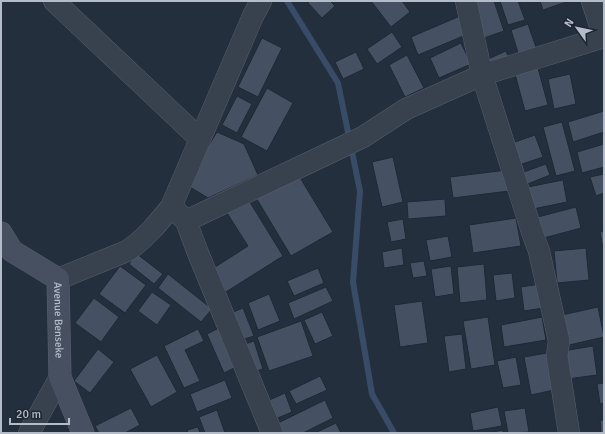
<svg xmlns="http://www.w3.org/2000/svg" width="605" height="434" font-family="Signika,sans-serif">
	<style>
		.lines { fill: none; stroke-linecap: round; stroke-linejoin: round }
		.stream { stroke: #394c67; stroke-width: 6 }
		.building { fill: #455162; stroke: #1f2835 }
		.street-casing { stroke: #565f6c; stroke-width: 22 }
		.secondary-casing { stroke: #565f6c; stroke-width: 23 }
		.street { stroke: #38414e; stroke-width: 21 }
		.secondary { stroke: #465061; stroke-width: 22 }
		.labels { text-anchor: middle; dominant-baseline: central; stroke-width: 3.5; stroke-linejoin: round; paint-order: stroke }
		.street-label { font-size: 11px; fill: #b4bcc9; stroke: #1d2633 }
	</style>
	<rect width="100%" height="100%" fill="#242f3e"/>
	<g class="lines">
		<path class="stream" d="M287,1L338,83L360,191L353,282L372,394L394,433"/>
	</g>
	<path class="building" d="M310,1H330L335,6L322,18L308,3Z
		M371,1H402L410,12L391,27Z
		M477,1H494L504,31L484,38L472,3Z
		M500,1H518L525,20L508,25Z
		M540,1H569L543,10Z
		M460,16L468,34L418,55L411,37Z
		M528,24L537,50L519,56L511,30Z
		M392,32L402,47L377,64L367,49Z
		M262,38L282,48L258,97L238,87Z
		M461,43L471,64L439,78L430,58Z
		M506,51L510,61L492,69L488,59Z
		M356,52L364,69L343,79L335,62Z
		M407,55L424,88L405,97L389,65Z
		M538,68L548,105L525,111L515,74Z
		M570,74L576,104L554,109L548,79Z
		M267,88L293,103L267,151L241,137Z
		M237,96L252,104L237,133L222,125Z
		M604,111V132L573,142L568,122Z
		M562,122L575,171L556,176L543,127Z
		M217,132L244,144L258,175L208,198L185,184Z
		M535,135L543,157L519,165L512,143Z
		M604,144V167L582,173L577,152Z
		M393,157L403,202L382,207L372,162Z
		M546,164L550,175L525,185L521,173Z
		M507,170L509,191L453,198L450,177Z
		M296,171L333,232L291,256L255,196Z
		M604,174V193L596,196L590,177Z
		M563,180L567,202L533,209L528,187Z
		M248,199L283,256L226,292L212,269L248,246L227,213Z
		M445,199L446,216L408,219L407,202Z
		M576,207L581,228L540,239L534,218Z
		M516,218L521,246L473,253L469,225Z
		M403,219L406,239L391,242L387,222Z
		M604,231V254L600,232Z
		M448,236L452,257L430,261L426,240Z
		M402,248L404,265L384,268L382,252Z
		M586,248L589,280L557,283L554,251Z
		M137,254L163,274L154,284L129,264Z
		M424,261L427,276L413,278L410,263Z
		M484,264L487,300L460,303L457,267Z
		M120,266L146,285L125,313L99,294Z
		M451,266L454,294L435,297L431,269Z
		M318,268L324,283L294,296L287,281Z
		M512,273L515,298L496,301L493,275Z
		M168,274L212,309L201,322L158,288Z
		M540,284L543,308L524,311L521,287Z
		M326,287L333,301L294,319L288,303Z
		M152,292L171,305L157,325L138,311Z
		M269,294L280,321L258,330L248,303Z
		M94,298L119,317L101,342L75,323Z
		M422,301L428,343L400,347L394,305Z
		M598,307L604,337L569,345L562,315Z
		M243,308L254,336L241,340L231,313Z
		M322,312L333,336L315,344L304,320Z
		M488,317L495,365L471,369L463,321Z
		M542,317L546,340L504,347L501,325Z
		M301,321L313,356L269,371L257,337Z
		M219,328L236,367L224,373L207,334Z
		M198,329L204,341L185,350L200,381L184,388L164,346Z
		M462,334L466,369L449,372L444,336Z
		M254,341L263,369L253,372L245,344Z
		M593,346L597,375L567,379L563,351Z
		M98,349L114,362L90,393L74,381Z
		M547,353L554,390L531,395L524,357Z
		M157,355L177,392L151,407L130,369Z
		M516,357L521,385L503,388L497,361Z
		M320,376L327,390L296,404L289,391Z
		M225,380L232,398L197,412L190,394Z
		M604,383V403L600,404L597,384Z
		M285,393L292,412L273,420L265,402Z
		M325,400L333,418L303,433H280L276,424Z
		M498,407L502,426L473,431L470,413Z
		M131,408L140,425L125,433H99L95,426Z
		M525,408L529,432L508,433L504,411Z
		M217,410L225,433H205L199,417Z
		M600,420H604V433H601Z
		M336,423L341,433H315Z
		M198,427L200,433H188L187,430Z
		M503,430V433H487Z"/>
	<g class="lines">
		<g class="street-casing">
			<path id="street" d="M54,1L200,139
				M466,1L482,75L533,235L539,251L559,341L557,356L569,433
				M592,1L604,38
				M177,212L186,221L198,253L272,433
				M186,221L363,137L406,109L482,75L604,37
				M58,279L127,251C145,239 158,223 171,207L253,16L261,1
				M29,433L60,377"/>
		</g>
		<g class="secondary-casing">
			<g id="secondary">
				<path id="s1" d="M1,233L12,251L58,279L60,377L83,433"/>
			</g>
		</g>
		<use href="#street" class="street"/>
		<use href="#secondary" class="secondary"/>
	</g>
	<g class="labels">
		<g class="street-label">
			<text stroke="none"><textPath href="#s1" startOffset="116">Avenue Benseke</textPath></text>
		</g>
	</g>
	<rect width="605" height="434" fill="none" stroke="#b4bcc9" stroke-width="4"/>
	<g transform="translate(577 28) rotate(303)" stroke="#1d2633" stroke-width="3" paint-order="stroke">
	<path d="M0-3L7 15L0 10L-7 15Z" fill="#b4bcc9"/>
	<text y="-6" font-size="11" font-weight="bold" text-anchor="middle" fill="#b4bcc9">N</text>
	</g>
	<path d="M10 418v6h59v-6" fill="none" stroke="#b4bcc9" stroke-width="2"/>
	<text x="16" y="418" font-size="12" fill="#b4bcc9" stroke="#1d2633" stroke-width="3" paint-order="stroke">20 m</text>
</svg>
